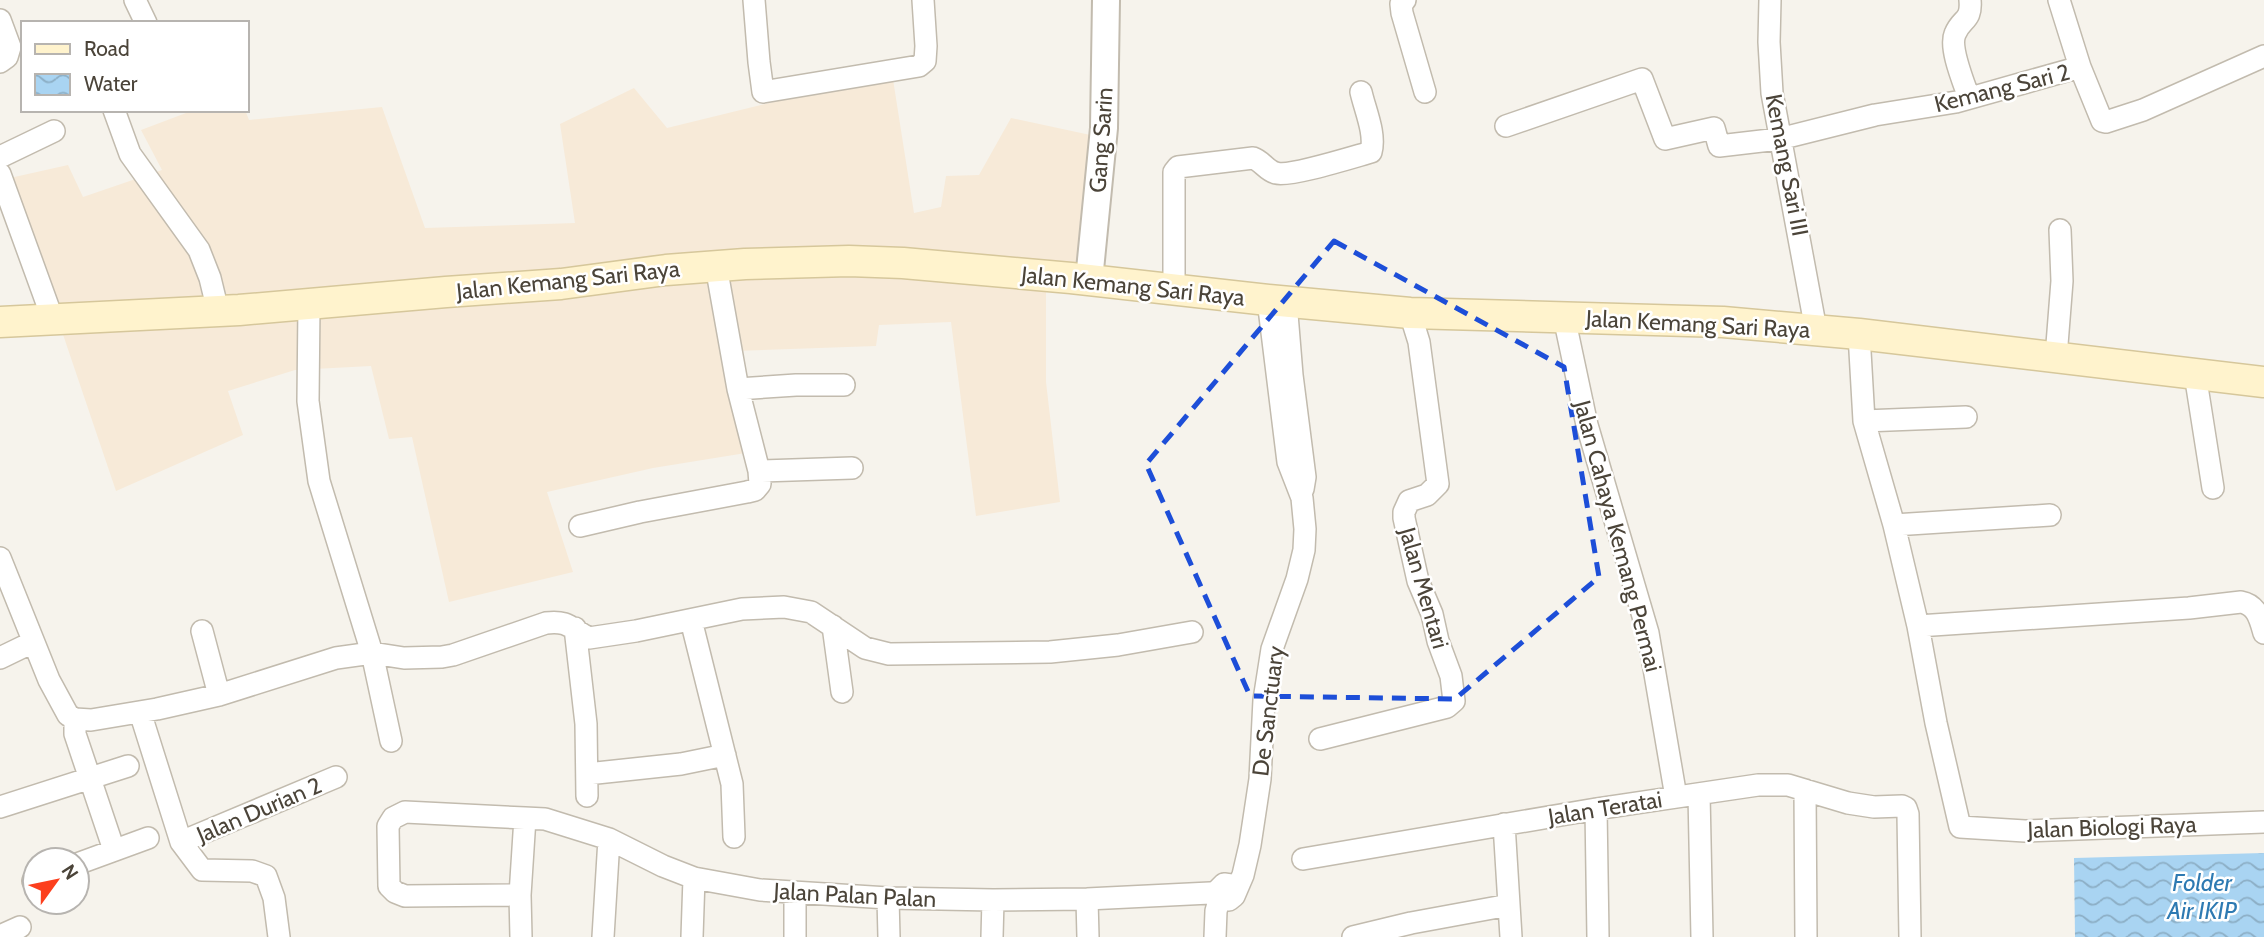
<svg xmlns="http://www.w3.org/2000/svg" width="2264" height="937" font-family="Cabin,sans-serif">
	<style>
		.commercial { fill: #f7ead8 }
		.water { fill: url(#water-waves) }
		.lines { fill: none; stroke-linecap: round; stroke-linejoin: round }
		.minor-casing { stroke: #c2bbae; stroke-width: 24 }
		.tertiary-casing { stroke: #c2bbae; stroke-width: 30 }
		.secondary-casing { stroke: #d6c79b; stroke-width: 33 }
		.minor { stroke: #fff; stroke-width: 21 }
		.tertiary { stroke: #fff; stroke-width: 26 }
		.secondary { stroke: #fff3cd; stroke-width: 30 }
		.marked { fill: none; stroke: #1d4ed8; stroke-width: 5; stroke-dasharray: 14 9; stroke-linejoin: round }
		.labels { text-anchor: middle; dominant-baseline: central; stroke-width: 5; stroke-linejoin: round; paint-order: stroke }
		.street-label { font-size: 23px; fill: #4b4439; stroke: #fff }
		.water-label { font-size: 24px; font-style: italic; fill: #2e7ab2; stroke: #fff }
	</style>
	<defs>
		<pattern id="water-waves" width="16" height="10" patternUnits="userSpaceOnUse" patternTransform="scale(1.75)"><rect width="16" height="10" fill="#a9d4f2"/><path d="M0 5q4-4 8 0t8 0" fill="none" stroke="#8caec5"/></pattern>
	</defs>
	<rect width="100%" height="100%" fill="#f6f3ec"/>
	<path class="commercial" d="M892,73L914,213L941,207L946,176L979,175L1011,118L1109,139L1097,296L1046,291V382L1060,502L976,516L951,322L879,325L876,346L735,351L752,452L653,468L547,492L573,572L449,602L412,437L389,439L371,366L295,370L228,391L243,435L116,491L10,178L68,165L83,197L162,170L141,130L194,110H245L249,120L382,107L425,228L575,223L560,124L634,88L667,128Z"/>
	<path class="water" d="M2264,853V937H2075L2074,858Z"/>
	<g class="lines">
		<g class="minor-casing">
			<path id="minor" d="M135,0L146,23
				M754,0L759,62L763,92L919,66L925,61L926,46L923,0
				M1405,0L1401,4L1402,13L1425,92
				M1770,0L1769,42L1772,93L1816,330
				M2059,0L2080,67L2102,121L2106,122L2143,110L2264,56
				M0,20L10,47L7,57L0,62
				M1969,98C1964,83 1949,48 1955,34C1961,18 1972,22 1970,0
				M114,110L130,154L199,250L210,278L218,311
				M1506,126L1642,79L1665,139L1714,128L1719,146L1779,139L1875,115L1956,102L2080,67
				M0,157L54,131
				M0,174L53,320
				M1174,289V172L1178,167L1253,158C1262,161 1267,171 1276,173C1290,177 1353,157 1371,152C1376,134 1365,110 1361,92
				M1286,302L1292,375L1305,477L1303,489
				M309,305L308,401L319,481L372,653L391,741
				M1564,317L1587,425L1648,633L1676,797
				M1859,334L1864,421L1894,525L1918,626L1936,723L1960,827L2025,831L2264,822
				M2056,357L2062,281L2060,230
				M2195,374L2213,488
				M738,389L796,385H844
				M1864,421L1966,417
				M759,471L852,468
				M1894,525L2050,515
				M580,526L640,512L747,492L755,490L760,484L759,471L738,389L716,266
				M0,558L49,680L68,715L75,719L91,720L157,709L219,695L336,658L372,653L404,658L442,657L453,655L546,623C569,620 571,629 589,638L636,631L742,609L784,607L811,612L865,648L889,654L1050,652L1118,645L1192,632
				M691,620L732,784L734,837
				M833,626L842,692
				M1918,626L2189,608L2241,602C2257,605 2260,619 2264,633
				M575,628L586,724L587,796
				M202,631L219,695
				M0,658L33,642
				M140,712L181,842L202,870L252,871L266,876L274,898L279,937
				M75,719V734L114,850
				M1320,739L1447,707L1454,701L1451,676L1438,641L1432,614L1418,581L1404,518V512L1409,501L1427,495L1438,484L1419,342L1410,313
				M587,774L681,764L725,755
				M1805,790L1806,937
				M1699,794L1702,937
				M0,807L128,766
				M1596,809L1598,937
				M1504,824L1511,937
				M181,842L336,777
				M1303,859L1596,809L1758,785H1788L1848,803L1874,807L1902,806L1906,808L1908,814L1910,937
				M77,864L148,838
				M33,881L35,880
				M1235,890L1231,885L1224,884L1218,890L1219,895L1224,900H1229L1234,896L1243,875L1250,845L1260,779L1264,700L1272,649L1297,579L1304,550L1305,529L1302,498L1288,462L1268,300
				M795,893V937
				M520,895L405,896L395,892L389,886L388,826L393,818L405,812L525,818
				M888,898L889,937
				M1087,899L1088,937
				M0,936L20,927
				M521,937L520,895L525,818L545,819L609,839L663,866L694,878L760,890L888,898L993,900L1087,899L1210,893L1219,895
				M603,937L609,839
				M692,937L694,878
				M992,937L993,900
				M1215,937L1216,911L1220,897
				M1353,937L1411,923L1509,905"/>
		</g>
		<g class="tertiary-casing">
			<path id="tertiary" d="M1089,280L1104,128L1106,0"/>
		</g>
		<g class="secondary-casing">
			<path id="secondary" d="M0,322L239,310L446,292L561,284L666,270L745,264L849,261L903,263L1071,278L1268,300L1410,313L1723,322L1859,334L2264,382"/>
		</g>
		<use href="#minor" class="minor"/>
		<use href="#tertiary" class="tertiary"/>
		<use href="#secondary" class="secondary"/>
	</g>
	<path class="marked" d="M1334,241L1564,367L1599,577L1455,699L1250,696L1146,464Z"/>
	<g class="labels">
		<g class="street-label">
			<text transform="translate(2002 88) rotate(-14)">Kemang Sari 2</text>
			<text transform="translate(1101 140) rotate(-86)">Gang Sarin</text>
			<text transform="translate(1787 165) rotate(79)">Kemang Sari III</text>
			<text transform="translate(568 280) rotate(-6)">Jalan Kemang Sari Raya</text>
			<text transform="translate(1133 286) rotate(6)">Jalan Kemang Sari Raya</text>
			<text transform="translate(1698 324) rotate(3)">Jalan Kemang Sari Raya</text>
			<text transform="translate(1618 536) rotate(75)">Jalan Cahaya Kemang Permai</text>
			<text transform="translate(1424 588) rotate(74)">Jalan Mentari</text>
			<text transform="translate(1268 711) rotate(-83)">De Sanctuary</text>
			<text transform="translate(1605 808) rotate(-9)">Jalan Teratai</text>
			<text transform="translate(259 810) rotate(-23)">Jalan Durian 2</text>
			<text transform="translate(2112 827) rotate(-2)">Jalan Biologi Raya</text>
			<text transform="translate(855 895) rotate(3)">Jalan Palan Palan</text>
		</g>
		<g class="water-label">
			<text x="2202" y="882">Folder<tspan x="2202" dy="28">Air IKIP</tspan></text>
		</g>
	</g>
	<rect x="21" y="21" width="228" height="91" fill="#ffffff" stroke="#b7b4b0" stroke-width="2"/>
	<rect x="35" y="44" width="35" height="10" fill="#fff3cd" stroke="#b7b4b0" stroke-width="2"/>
	<text x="84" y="56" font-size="21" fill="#4b4439">Road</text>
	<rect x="35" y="74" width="35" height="21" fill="url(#water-waves)" stroke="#b7b4b0" stroke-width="2"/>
	<text x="84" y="91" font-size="21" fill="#4b4439">Water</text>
	<g transform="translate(56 881) rotate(57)"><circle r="33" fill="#ffffff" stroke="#b7b4b0" stroke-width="2"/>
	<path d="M0-5L12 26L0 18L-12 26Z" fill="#fc3f1d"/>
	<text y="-10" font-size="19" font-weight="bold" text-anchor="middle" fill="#4b4439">N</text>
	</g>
</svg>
